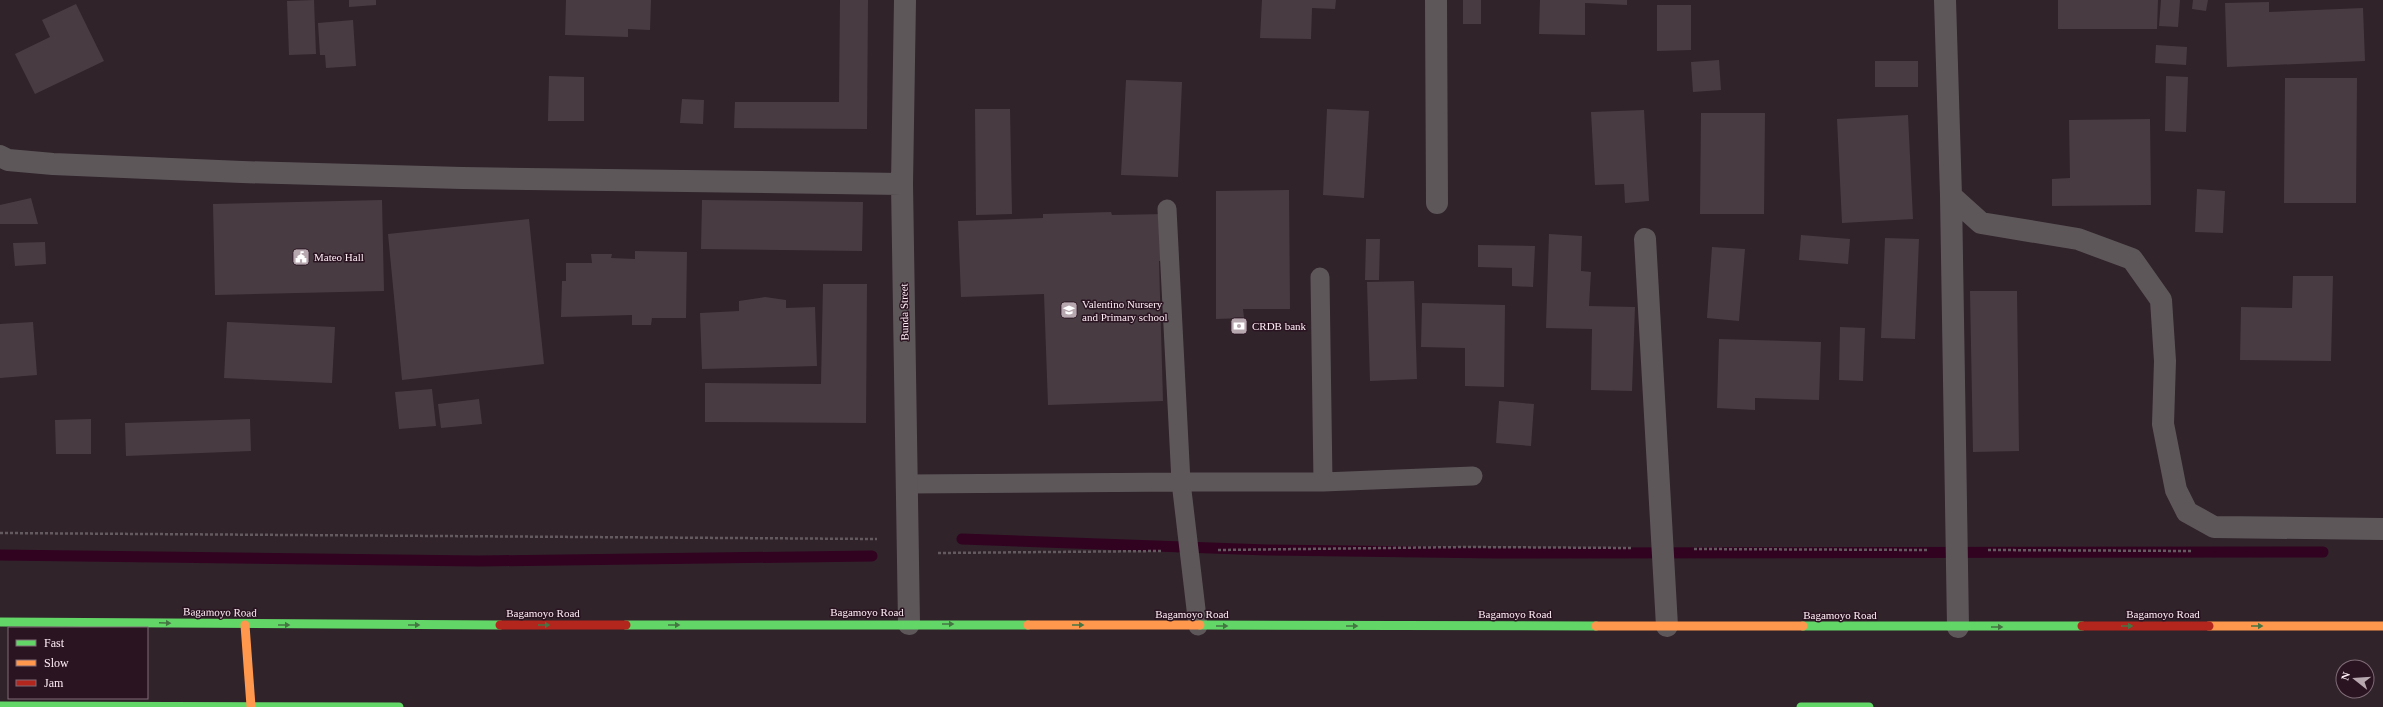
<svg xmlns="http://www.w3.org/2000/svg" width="2383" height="707" font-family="Georgia,serif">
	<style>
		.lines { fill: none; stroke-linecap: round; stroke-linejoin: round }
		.stream { stroke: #320321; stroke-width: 11 }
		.building { fill: #483c42 }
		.path { stroke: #625a5e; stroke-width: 2.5; stroke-dasharray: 3 2; stroke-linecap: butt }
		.lane { stroke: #5d575a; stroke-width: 19 }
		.street { stroke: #5d575a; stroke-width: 22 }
		.fast { stroke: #63d668; stroke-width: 9 }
		.slow { stroke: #ff974d; stroke-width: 9 }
		.jam { stroke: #b3261e; stroke-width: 9 }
		.oneway { fill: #467544 }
		.labels { text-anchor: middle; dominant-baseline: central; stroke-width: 3; stroke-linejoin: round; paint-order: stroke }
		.poi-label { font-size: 11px; fill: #ffeef6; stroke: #2a1421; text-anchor: start }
		.street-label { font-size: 11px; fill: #ffeef6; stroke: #2a1421 }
	</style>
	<rect width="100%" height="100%" fill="#30232a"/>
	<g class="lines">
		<path class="stream" d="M962,539L1267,550L1497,553L2323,552
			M0,555L479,561L872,556"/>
	</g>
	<path class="building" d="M314,0L316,54L289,55L287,1Z
		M349,0H376V5L349,7Z
		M566,0H651L650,30L628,29V37L565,35Z
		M840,0H868L867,129L734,128L735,102H839Z
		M1262,0H1336L1335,9L1312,8L1311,39L1260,38Z
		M1463,0H1481V24H1463Z
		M1540,0H1627V5L1585,3V35L1539,34Z
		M2058,0H2158L2157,29H2058Z
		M2161,0H2180L2178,27L2159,26Z
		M2193,0H2208L2206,11L2192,9Z
		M2269,2V12L2363,8L2365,61L2227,67L2225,3Z
		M76,4L104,61L35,94L15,54L50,37L42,20Z
		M1657,5H1691V50L1657,51Z
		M353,20L356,66L326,68L325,55H320L318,23Z
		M2156,45L2187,47L2186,65L2155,63Z
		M1719,60L1721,90L1693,92L1691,62Z
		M1875,61H1918V87H1875Z
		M549,76L584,77V121H548Z
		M2166,76L2188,77L2186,132L2165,131Z
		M2285,78H2357L2356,203H2284Z
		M1126,80L1182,82L1178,177L1121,175Z
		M682,99L704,100L703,124L680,123Z
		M975,109H1010L1012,214L976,215Z
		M1327,109L1369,111L1364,198L1323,195Z
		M1644,110L1649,201L1625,203L1624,184L1595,185L1591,112Z
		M1701,113H1765L1764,214H1700Z
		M1908,115L1913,219L1842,223L1837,119Z
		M2150,119L2151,205L2052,206V179L2070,178L2069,120Z
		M2197,189L2225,191L2223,233L2195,232Z
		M1289,190L1290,309H1243L1244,318L1216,319V191Z
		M31,198L38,224H0V205Z
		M382,200L384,291L215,295L213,204Z
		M702,200L863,202L862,251L701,249Z
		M1111,212L1112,215L1165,214L1167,261H1159L1163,401L1048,405L1044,294L961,297L958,221L1043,218V214Z
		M529,219L544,364L402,380L388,234Z
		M1549,234L1582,236L1581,271L1591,272L1589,306L1635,307L1632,391L1591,390L1592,329L1546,328Z
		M1801,235L1850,239L1848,264L1799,260Z
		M1885,238L1919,239L1915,339L1881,338Z
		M1366,239H1380L1379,280H1365Z
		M45,242L46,264L15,266L13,243Z
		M1478,245L1535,246L1533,287L1512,286V268L1478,267Z
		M1712,247L1745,249L1739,321L1707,318Z
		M635,251L687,252L686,318H652L651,325H632V315L561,317L562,281H566V263H592L591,254H612L611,258L635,259Z
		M2293,276H2333L2331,361L2240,360L2241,307L2292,308Z
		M1414,281L1417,379L1370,381L1367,282Z
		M823,284H867L866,423L705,422V383L821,384Z
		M1970,291H2017L2019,451L1973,452Z
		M765,297L786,300V308L815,307L817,366L702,369L700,313L739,311V301Z
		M1422,303L1505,305L1504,387L1465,386V348L1421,347Z
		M33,322L37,375L0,378V324Z
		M227,322L335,327L332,383L224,378Z
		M1840,327L1865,328L1863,381L1839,380Z
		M1719,339L1821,342L1819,400L1755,398V410L1717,408Z
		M432,389L436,426L399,429L395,392Z
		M479,399L482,424L441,428L438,404Z
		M1499,401L1534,404L1531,446L1496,443Z
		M91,419V454H56L55,420Z
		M250,419L251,451L126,456L125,423Z"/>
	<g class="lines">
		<path class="path" d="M0,533L877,539
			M1694,549L1927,550
			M1218,550L1467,547L1633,548
			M1988,550L2193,551
			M938,553L1161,551"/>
		<path class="lane" d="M1320,277L1323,482
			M907,484L1181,482L1167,209
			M1198,626L1181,482H1323L1473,476"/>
		<path class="street" d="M905,0L902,184L909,624
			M1436,0L1437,203
			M1945,0L1951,196L1981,223L2078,239L2132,259L2161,300L2165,361L2163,424L2176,490L2187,512L2214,527L2383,529
			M0,156L8,160L53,164L242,172L462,178L902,184
			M1951,196L1958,627
			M1645,239L1667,626"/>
		<path class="fast" d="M0,622L500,625
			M626,625H1028
			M1200,625L1596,626
			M1803,626H2082
			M0,706L399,707
			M1801,707H1869"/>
		<path class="slow" d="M245,625L251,706
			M1028,625H1200
			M1596,626H1803
			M2209,626H2383"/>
		<path class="jam" d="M500,625H626
			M2082,626H2209"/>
	</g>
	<defs><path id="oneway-solid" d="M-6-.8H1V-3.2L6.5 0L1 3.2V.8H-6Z"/></defs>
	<g class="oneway">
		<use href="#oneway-solid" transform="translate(165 623) rotate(2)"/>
		<use href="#oneway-solid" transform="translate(948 624)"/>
		<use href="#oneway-solid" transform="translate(284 625)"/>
		<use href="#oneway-solid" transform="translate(414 625)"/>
		<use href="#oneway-solid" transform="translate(544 625)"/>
		<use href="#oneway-solid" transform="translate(674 625)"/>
		<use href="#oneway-solid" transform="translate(1078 625)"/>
		<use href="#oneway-solid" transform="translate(1222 626)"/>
		<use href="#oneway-solid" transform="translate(1352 626)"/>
		<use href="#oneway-solid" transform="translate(2127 626)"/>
		<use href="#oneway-solid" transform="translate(2257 626)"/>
		<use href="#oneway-solid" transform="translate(1997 627)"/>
	</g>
	<defs>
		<g id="civic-square" transform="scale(0.9)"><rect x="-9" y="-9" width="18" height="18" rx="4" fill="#b7a7af" stroke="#2a1421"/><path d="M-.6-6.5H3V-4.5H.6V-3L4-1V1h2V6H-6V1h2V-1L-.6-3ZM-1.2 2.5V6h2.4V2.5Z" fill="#fff"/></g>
		<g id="school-square" transform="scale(0.9)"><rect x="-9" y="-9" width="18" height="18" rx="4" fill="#b7a7af" stroke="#2a1421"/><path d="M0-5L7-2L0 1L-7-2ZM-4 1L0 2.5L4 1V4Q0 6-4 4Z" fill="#fff"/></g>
		<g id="bank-square" transform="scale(0.9)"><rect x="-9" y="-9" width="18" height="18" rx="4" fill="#b7a7af" stroke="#2a1421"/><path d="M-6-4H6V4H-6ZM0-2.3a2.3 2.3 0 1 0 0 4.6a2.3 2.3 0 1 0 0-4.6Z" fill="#fff"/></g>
	</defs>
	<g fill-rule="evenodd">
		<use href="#civic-square" x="301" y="257"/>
		<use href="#school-square" x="1069" y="310"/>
		<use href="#bank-square" x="1239" y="326"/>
	</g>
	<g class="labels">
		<g class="poi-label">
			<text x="314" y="257">Mateo Hall</text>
			<text x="1082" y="304">Valentino Nursery<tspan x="1082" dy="13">and Primary school</tspan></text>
			<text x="1252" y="326">CRDB bank</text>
		</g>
		<g class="street-label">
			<text transform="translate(904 312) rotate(-91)">Bunda Street</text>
			<text transform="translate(220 612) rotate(1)">Bagamoyo Road</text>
			<text x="867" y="612">Bagamoyo Road</text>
			<text x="543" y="613">Bagamoyo Road</text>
			<text x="1192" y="614">Bagamoyo Road</text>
			<text x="1515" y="614">Bagamoyo Road</text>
			<text x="2163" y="614">Bagamoyo Road</text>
			<text x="1840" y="615">Bagamoyo Road</text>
		</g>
	</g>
	<rect x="8" y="627" width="140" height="72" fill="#2a1421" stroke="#7f6b76"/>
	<rect x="16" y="640" width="20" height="6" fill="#63d668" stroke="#7f6b76"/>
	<text x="44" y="647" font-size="12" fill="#ffeef6">Fast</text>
	<rect x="16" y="660" width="20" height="6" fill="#ff974d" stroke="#7f6b76"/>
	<text x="44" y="667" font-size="12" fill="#ffeef6">Slow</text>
	<rect x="16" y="680" width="20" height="6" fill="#b3261e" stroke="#7f6b76"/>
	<text x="44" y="687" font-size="12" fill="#ffeef6">Jam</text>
	<g transform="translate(2355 679) rotate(287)"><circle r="19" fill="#2a1421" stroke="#7f6b76"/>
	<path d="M0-3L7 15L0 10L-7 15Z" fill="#b7a7af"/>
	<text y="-6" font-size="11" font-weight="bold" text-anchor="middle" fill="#ffeef6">N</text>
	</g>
</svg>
